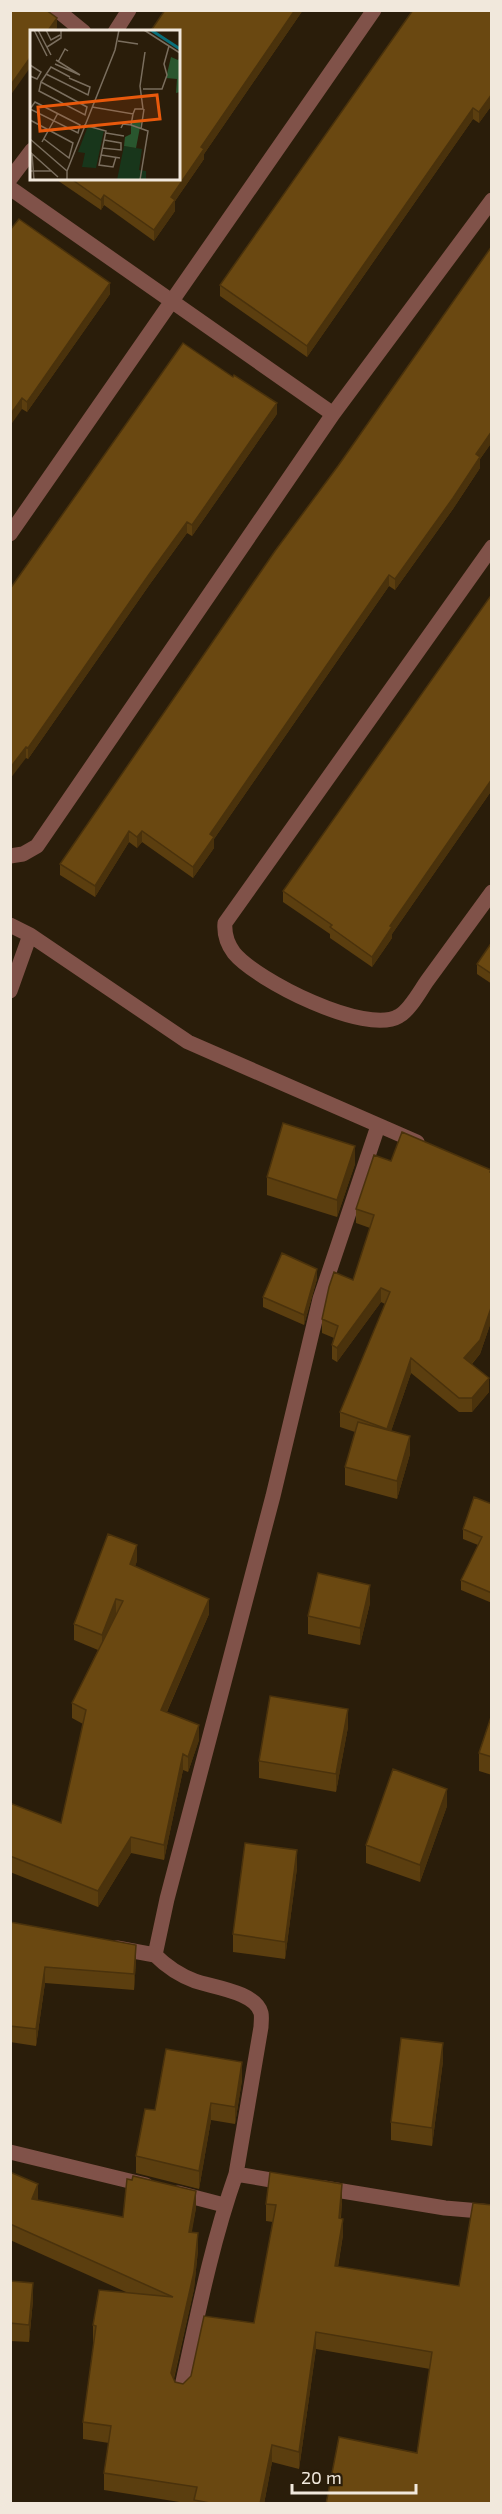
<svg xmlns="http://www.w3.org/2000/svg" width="502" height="2514" font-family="'Exo 2',sans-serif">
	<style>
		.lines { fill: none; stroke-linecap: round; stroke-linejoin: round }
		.minor { stroke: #805249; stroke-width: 15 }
		.wall { fill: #5b3e0f }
		.shaded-wall { fill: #4a320c }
		.building { fill: #6a4811; stroke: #4a320c; stroke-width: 1.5 }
		.inset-river { fill: none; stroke: #0a6e79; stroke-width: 3 }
		.inset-road { fill: none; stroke: #7a6e5e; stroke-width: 1.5 }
		.view { fill: #e8590c; fill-opacity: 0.15; stroke: #e8590c; stroke-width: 3 }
		.inset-edge { fill: none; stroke: #f1e8dc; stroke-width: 3 }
	</style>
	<rect width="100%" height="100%" fill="#2a1d0a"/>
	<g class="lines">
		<path class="minor" d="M57,10L84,32
			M115,32L129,10
			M10,179L32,150
			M10,188L333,414
			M10,534L374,10
			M492,547L225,923C224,934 228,945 234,953C256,980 366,1036 399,1016C410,1010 420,991 427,981C449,951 470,922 492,892
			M10,856L23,854L37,846L333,414L492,200
			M10,925L30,935L188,1042L417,1142
			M10,991L30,935
			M117,1948L155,1955
			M10,2152L146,2185
			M289,2183L236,2174L261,2027C261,2023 262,2017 261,2013C256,1992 212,1987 195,1981C179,1975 167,1967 155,1955L167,1899L273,1496L320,1299L378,1126
			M324,2188L445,2208L492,2212
			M178,2193L224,2205
			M181,2391C197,2318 211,2245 236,2174"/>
	</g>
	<path class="wall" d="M165,10H303L204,154V159L175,201V211L154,241L104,205L101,210L57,180V178H178Z
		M492,10V105L479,123L473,119L307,357L220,296V285Z
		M10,230L110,294L27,412L22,409Z
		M492,246V442L480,459V468L453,509L395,590L389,586L214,839V848L193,878L142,842L137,848L129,842L95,897L60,875V864Z
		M277,414L192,536L187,533L150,584L28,759L26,758L10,589Z
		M492,594V790L392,934V938L372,967L330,938V934L283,902V891Z
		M492,942V984L477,974V964Z
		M391,1161L492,1173V1319L480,1354L472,1364L489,1392L472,1412H459L411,1373L391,1431L410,1454L397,1499L345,1485V1467L355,1432L340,1427V1412L385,1304L381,1302L337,1362L332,1359V1345L334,1338L322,1333V1319L353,1280L370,1228L356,1223V1209Z
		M355,1164L337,1217L267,1195V1177Z
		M317,1279L304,1325L263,1307V1297Z
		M492,1504V1603L461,1590V1580L478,1545L463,1539V1529Z
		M137,1561L135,1566L209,1614L167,1712L199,1740L188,1772L183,1770L164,1860L131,1853L98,1907L10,1872V1803L61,1823L83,1724L72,1718V1703L98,1650L74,1640V1624Z
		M370,1603L360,1645L308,1634V1616Z
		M492,1714V1775L479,1771V1753Z
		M348,1727L336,1792L259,1778V1761Z
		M447,1806L420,1882L366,1863V1845Z
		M297,1868L285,1959L233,1952V1934Z
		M10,1922L136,1961L134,1990L45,1983L36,2046L10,2042Z
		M443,2061L432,2146L391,2140V2122Z
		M242,2080L235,2124L211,2120L199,2189L136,2173V2156L155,2110Z
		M10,2172L38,2200L123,2217L196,2208L191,2233L198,2250L194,2289L174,2379L175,2382L183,2384L254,2323L273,2222L266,2221V2204L342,2201L341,2218L343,2235L338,2267L459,2286L492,2205L417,2453L430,2369L316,2349L299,2469L272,2462L264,2504H192L104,2490V2473L109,2443L83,2439V2422L94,2342H93V2325L126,2292L10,2240Z
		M10,2281L33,2300L29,2342L10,2341Z"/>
	<path class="shaded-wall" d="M295,10H303L204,154V159L175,201V211L154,241V230L171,197L201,147Z
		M57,18V28L54,32H47Z
		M32,55V65L10,96V86Z
		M492,94V105L479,123V112Z
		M473,108V119L307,357V346Z
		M104,195V205L101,210V200Z
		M110,283V294L27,412V402Z
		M22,398V409L10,426V415Z
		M277,403V414L192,536V525Z
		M492,431V442L480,459V468L453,509L395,590V579Z
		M187,522V533L150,584L28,759V748L150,573Z
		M389,575V586L214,839V848L193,878V867L210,834Z
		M26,747V758L10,779V768Z
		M492,779V790L392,934V938L372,967V957L390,926Z
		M129,831V842L95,897V886Z
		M142,831V842L137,848V837Z
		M355,1146V1164L337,1217V1200Z
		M317,1269V1279L304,1325V1315Z
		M381,1288V1302L337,1362V1348Z
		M492,1305V1319L480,1354L464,1372V1358Z
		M411,1358V1373L387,1443V1429Z
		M489,1378V1392L472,1412V1398Z
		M410,1436V1454L397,1499V1481Z
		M137,1545V1561L130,1580V1564Z
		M370,1585V1603L360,1645V1628Z
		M116,1599V1614L102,1651V1635Z
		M209,1599V1614L161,1725V1710Z
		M348,1709V1727L336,1792V1774Z
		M199,1725V1740L188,1772V1757Z
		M183,1754V1770L164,1860V1845Z
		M447,1789V1806L420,1882V1865Z
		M131,1837V1853L98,1907V1891Z
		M297,1850V1868L285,1959V1942Z
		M136,1945V1961L134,1990V1974Z
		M45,1967V1983L36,2046V2029Z
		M443,2043V2061L432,2146V2128Z
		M242,2062V2080L235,2124V2107Z
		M211,2103V2120L199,2189V2171Z
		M38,2184V2201L32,2199Z
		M342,2184V2201L339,2235V2218Z
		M196,2191V2208L189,2249V2232Z
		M343,2219V2235L335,2283V2266Z
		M198,2233V2250L194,2289L171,2390V2373Z
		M33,2283V2300L29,2342V2325Z
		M316,2332V2349L299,2469V2452Z
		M272,2445V2462L264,2504H260Z"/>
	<path class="building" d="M10,10H46L57,18L47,32H32V55L10,86Z
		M165,10H295L201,147L204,149L171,197L175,200L154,230L104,195L101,200L70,178H178V32H150Z
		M413,10H492V94L479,112L473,108L307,346L220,285Z
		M19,219L110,283L27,402L22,398L10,415V230Z
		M492,246V431L476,454L480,457L453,498L395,579L389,575L210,834L214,837L193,867L142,831L137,837L129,831L95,886L60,864L275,551L338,466Z
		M183,343L233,377L234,375L277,403L192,525L187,522L150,573L28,748L26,747L10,768V589Z
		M492,594V779L390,926L392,927L372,957L330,927L332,925L283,891Z
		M492,942V974L477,964Z
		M283,1123L355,1146L337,1200L267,1177Z
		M402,1132L491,1170L490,1172L492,1173V1305L480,1340L464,1358L489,1378L472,1398H459L411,1358L387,1429L340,1412L390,1292L381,1288L337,1348L332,1345L338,1326L322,1319L329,1287L334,1272L353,1280L374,1215L356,1209L374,1155L391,1161Z
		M282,1253L317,1269L304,1315L263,1297Z
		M358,1422L410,1436L397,1481L345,1467Z
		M474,1497L492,1504V1593L461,1580L482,1537L463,1529Z
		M108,1534L137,1545L130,1564L209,1599L161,1710L199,1725L188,1757L183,1754L164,1845L131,1837L98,1891L10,1856V1803L61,1823L86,1710L72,1703L123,1601L116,1599L102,1635L74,1624Z
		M318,1573L370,1585L360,1628L308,1616Z
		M270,1696L348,1709L336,1774L259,1761Z
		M492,1714V1757L479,1753Z
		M393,1769L447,1789L420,1865L366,1845Z
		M245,1843L297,1850L285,1942L233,1934Z
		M10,1922L136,1945L134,1974L45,1967L36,2029L10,2026Z
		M401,2038L443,2043L432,2128L391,2122Z
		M166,2049L242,2062L235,2107L211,2103L199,2171L136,2156L145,2109L155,2110Z
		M10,2172L38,2184L32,2199L123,2217L127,2179L132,2180L133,2176L196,2191L189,2232L198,2233L194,2272L171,2373L175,2382L183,2384L191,2376L204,2316L254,2323L276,2205L266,2204L270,2172L342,2184L339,2218L343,2219L335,2266L459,2286L473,2203L492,2205V2504H326L339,2437L417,2453L432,2352L316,2332L299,2452L272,2445L260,2504H215L194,2500L197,2487L104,2473L111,2426L83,2422L96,2326L93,2325L99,2290L173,2297L10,2224Z
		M10,2281L33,2283L29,2325L10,2323Z"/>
	<g transform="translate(30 30)">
		<rect width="150" height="150" fill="#2a1d0a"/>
		<path d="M58,96L74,100L66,138L52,137L55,123L48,122ZM94,116L112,119L109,140L116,141V150H87Z" fill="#18361b"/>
		<path d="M141,27L148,30L150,27V62L146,63L147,49L136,48ZM101,92H111L106,118L94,116L95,107L101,104Z" fill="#29562e"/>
		<path class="inset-river" d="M121,0L150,19"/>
		<path class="inset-road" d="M4,0L17,26M8,0L21,25M16,0L21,10L30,5M114,0L150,23M88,11L108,14M17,17L31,8V0M28,32L35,19L38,21M25,34L50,45L26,30M0,35L11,42L7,49L0,46M16,44L58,65L60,57L39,48M11,52L57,77L55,85L9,61ZM11,52L21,37L40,47M113,59H132L137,45L134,34L139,16M5,72L50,95L48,103L0,79ZM62,77L103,84L105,79H113L110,56L115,22M0,90L43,113L39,128L14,109M54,95L76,101L69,135L83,137L86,127M101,95L118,101L110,150M91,98L93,94L101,95L103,84M111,99L114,79M76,103L94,106M0,109L37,141V150M12,112L28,83M72,118L91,120V113L74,110M0,122L28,147M2,124L4,150M71,125L90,128M1,141H22M37,141L85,20L89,0"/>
		<path class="view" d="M127,65L130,89L10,101L8,77Z"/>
		<rect width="150" height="150" class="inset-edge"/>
	</g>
	<rect width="502" height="2514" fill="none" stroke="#f1e8dc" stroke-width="24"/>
	<path d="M292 2484v9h124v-9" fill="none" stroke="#f1e8dc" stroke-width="3"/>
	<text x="301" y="2484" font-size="18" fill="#f1e8dc" stroke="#2a1d0a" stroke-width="4.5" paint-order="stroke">20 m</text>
</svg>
